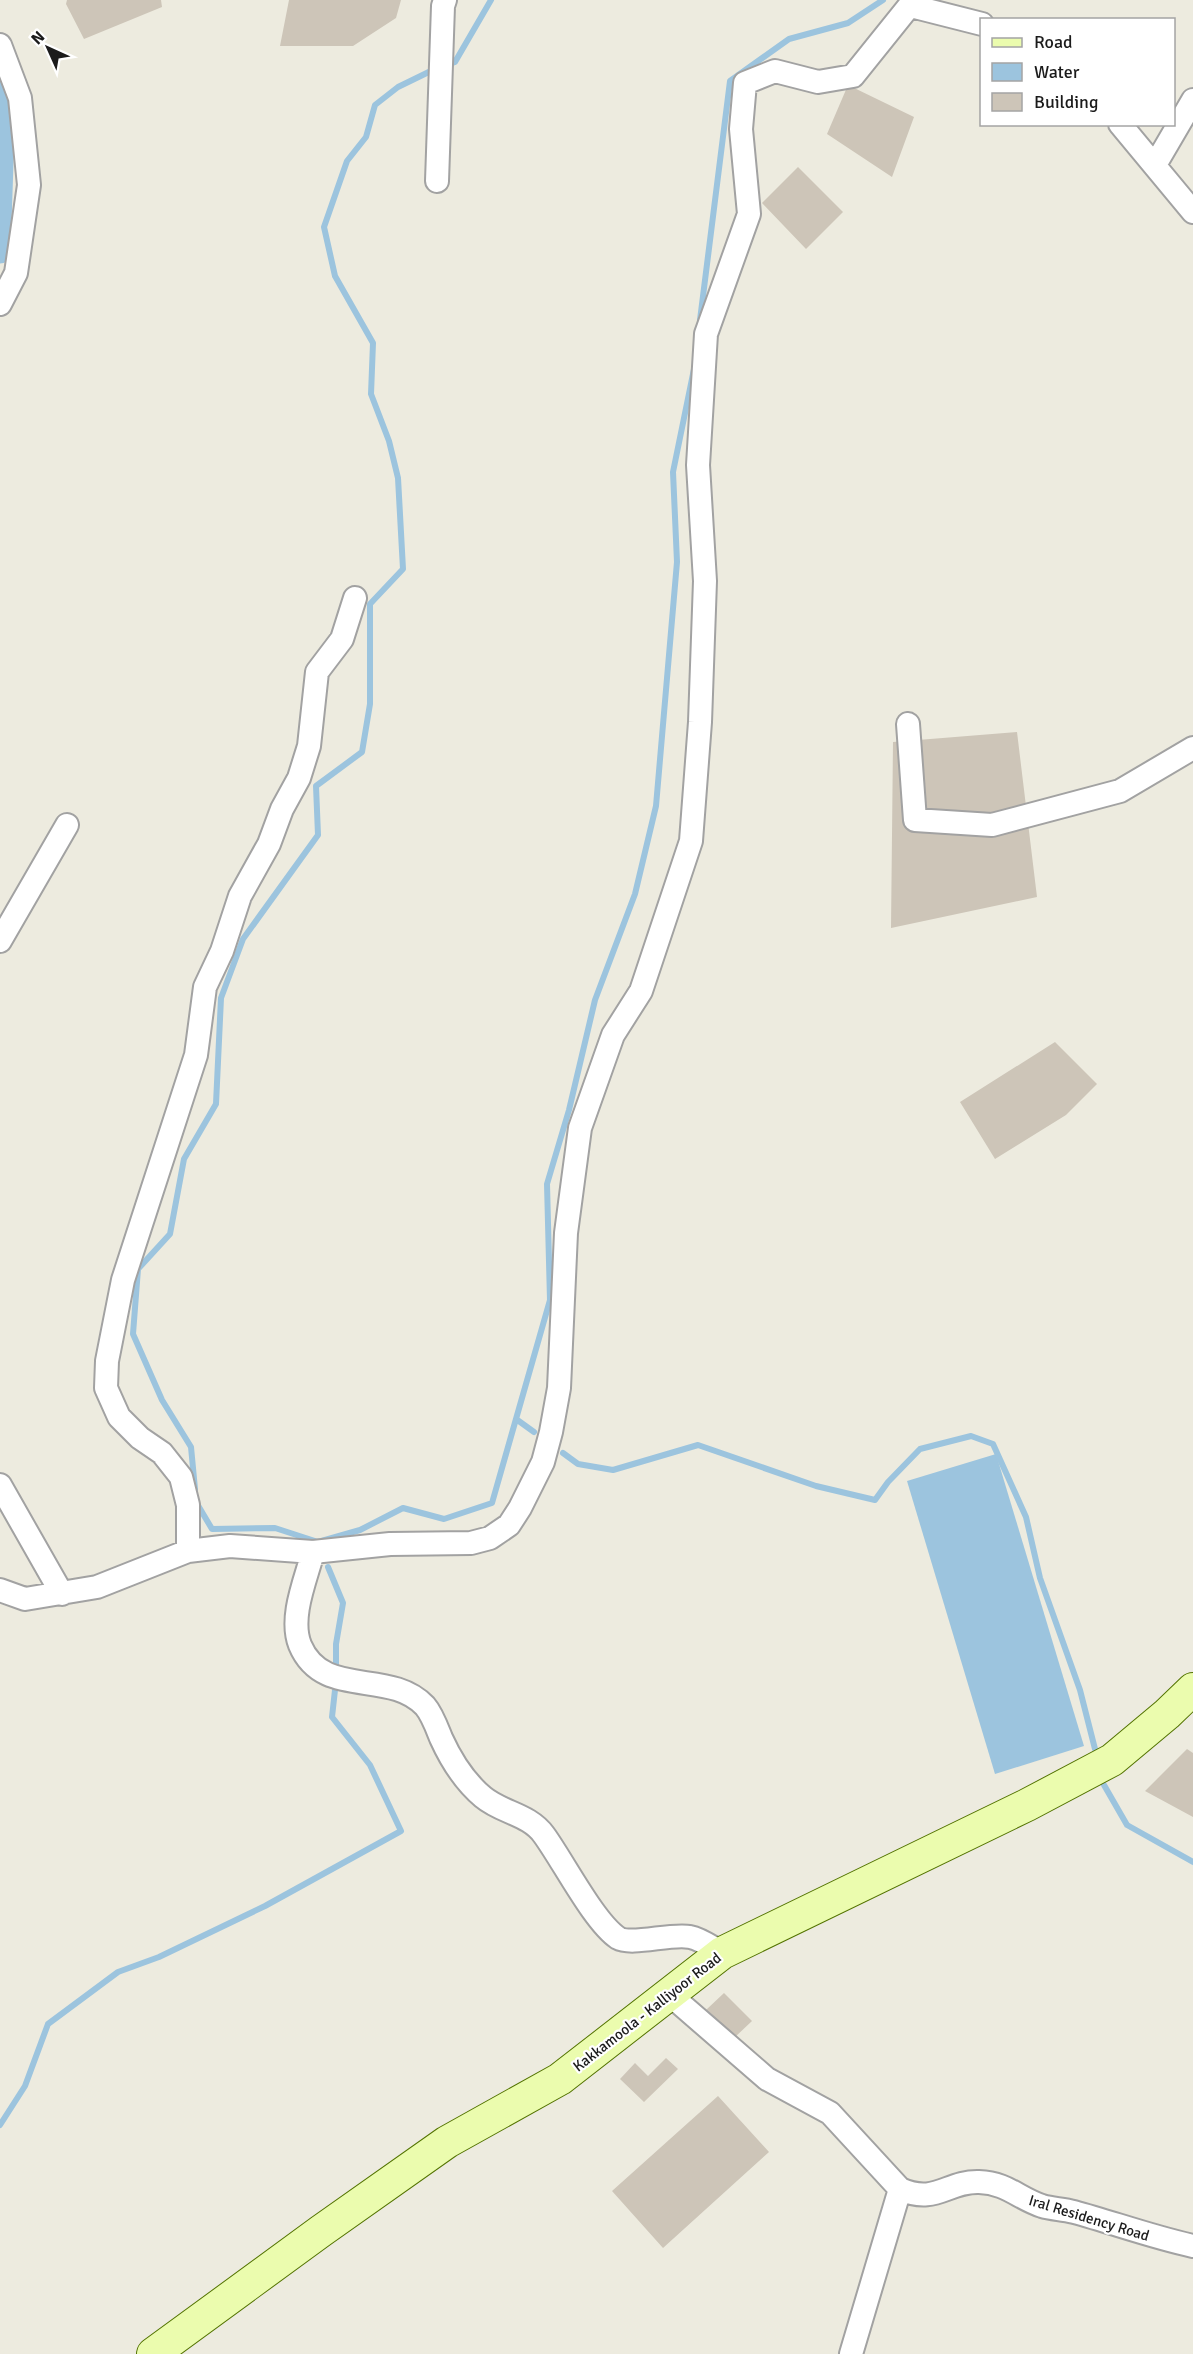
<svg xmlns="http://www.w3.org/2000/svg" width="1193" height="2354" font-family="Signika,sans-serif">
	<style>
		.water { fill: #9cc4de }
		.lines { fill: none; stroke-linecap: round; stroke-linejoin: round }
		.stream { stroke: #9cc4de; stroke-width: 6 }
		.canal { stroke: #9cc4de; stroke-width: 21 }
		.building { fill: #cdc5b8 }
		.minor-casing { stroke: #a2a2a2; stroke-width: 26 }
		.secondary-casing { stroke: #537300; stroke-width: 34 }
		.minor { stroke: #fff; stroke-width: 22 }
		.secondary { stroke: #ebfcae; stroke-width: 32 }
		.labels { text-anchor: middle; dominant-baseline: central; stroke-width: 4.5; stroke-linejoin: round; paint-order: stroke }
		.street-label { font-size: 15px; fill: #1b1b1b; stroke: #fff }
	</style>
	<rect width="100%" height="100%" fill="#edebdf"/>
	<path class="water" d="M996,1454L1084,1746L995,1774L907,1481Z"/>
	<g class="lines">
		<path class="stream" d="M447,65L455,62L491,0
			M700,320L730,81L789,39L848,23L883,0
			M516,1419L534,1432
			M563,1453L578,1464L613,1470L698,1445L816,1486L875,1500L888,1482L920,1449L971,1436L993,1444L1026,1517L1040,1578L1080,1690L1095,1749
			M195,1489L191,1447L162,1400L133,1334L138,1269L170,1234L184,1159L216,1104L221,998L243,939L318,835L316,786L362,752L370,704V604L403,569L398,478L389,441L371,394L373,343L335,276L324,227L347,161L366,137L375,105L398,87L437,68
			M196,1502L212,1529L275,1528L318,1542L360,1530L403,1508L444,1519L492,1503L550,1300L547,1184L569,1110L595,1000L635,894L656,806L677,562L673,472L694,369
			M328,1567L343,1603L336,1644V1671
			M1104,1785L1127,1825L1193,1862
			M0,2125L25,2086L48,2024L118,1972L159,1957L265,1906L401,1831L370,1765L332,1717L336,1681"/>
		<path class="canal" d="M0,88L5,103L0,253"/>
	</g>
	<path class="building" d="M67,0H161L162,7L84,39L66,4Z
		M289,0H401L396,18L353,46H280Z
		M848,85L914,117L892,177L827,134Z
		M798,167L843,212L806,249L762,203Z
		M1017,732L1037,897L891,928L893,742Z
		M1055,1042L1097,1084L1066,1115L995,1159L960,1102Z
		M1187,1749L1193,1753V1817L1145,1791Z
		M724,1993L752,2021L734,2038L706,2010Z
		M666,2058L678,2069L644,2102L620,2079L635,2063L648,2076Z
		M718,2096L769,2152L663,2248L612,2191Z"/>
	<g class="lines">
		<g class="minor-casing">
			<path id="minor" d="M911,6L982,24
				M0,45L20,98L29,185L16,273L0,304
				M1120,124L1193,212
				M1155,165L1193,100
				M437,181L443,6L445,0
				M908,724L915,820L992,825L1120,791L1193,748
				M0,941L67,825
				M0,1485L62,1594
				M188,1551V1505L181,1477L162,1453L140,1438L119,1417L106,1388L107,1361L123,1280L196,1055L205,987L222,951L240,896L269,844L282,809L299,778L309,746L317,672L342,639L355,598
				M313,1552L390,1544L471,1543L490,1538L509,1525L520,1508L543,1462L551,1432L559,1388L566,1233L580,1128L613,1035L641,991L691,841L700,722L705,581L698,465L706,334L749,214L741,129L745,83L775,71L818,82L853,76L914,0
				M0,1590L25,1599L97,1587L188,1551L230,1546L313,1552C306,1579 289,1617 300,1645C323,1700 389,1668 425,1706C432,1714 437,1728 441,1738C451,1760 465,1782 483,1797C502,1813 529,1814 544,1835C563,1861 594,1922 618,1938C632,1946 671,1933 690,1937C701,1939 713,1948 722,1953
				M669,1994L767,2079L830,2113L900,2189C936,2205 947,2181 979,2182C1007,2183 1018,2198 1042,2206C1052,2209 1063,2209 1074,2212C1114,2223 1152,2237 1193,2246
				M851,2354L900,2189"/>
		</g>
		<g class="secondary-casing">
			<path id="secondary" d="M153,2354L321,2231L447,2142L560,2079L722,1953L1027,1805L1112,1760L1167,1714L1193,1689"/>
		</g>
		<use href="#minor" class="minor"/>
		<use href="#secondary" class="secondary"/>
	</g>
	<g class="labels">
		<g class="street-label">
			<text transform="translate(647 2012) rotate(-38)">Kakkamoola - Kalliyoor Road</text>
			<text transform="translate(1089 2218) rotate(17)">Iral Residency Road</text>
		</g>
	</g>
	<rect x="980" y="18" width="195" height="108" fill="#ffffff" stroke="#a4a4a4" stroke-width="1.5"/>
	<rect x="992" y="38" width="30" height="9" fill="#ebfcae" stroke="#a4a4a4" stroke-width="1.5"/>
	<text x="1034" y="48" font-size="18" fill="#1b1b1b">Road</text>
	<rect x="992" y="63" width="30" height="18" fill="#9cc4de" stroke="#a4a4a4" stroke-width="1.5"/>
	<text x="1034" y="78" font-size="18" fill="#1b1b1b">Water</text>
	<rect x="992" y="93" width="30" height="18" fill="#cdc5b8" stroke="#a4a4a4" stroke-width="1.5"/>
	<text x="1034" y="108" font-size="18" fill="#1b1b1b">Building</text>
	<g transform="translate(48 48) rotate(315)" stroke="#ffffff" stroke-width="4.5" paint-order="stroke">
	<path d="M0-4.5L10 22L0 15L-10 22Z" fill="#1b1b1b"/>
	<text y="-9" font-size="16" font-weight="bold" text-anchor="middle" fill="#1b1b1b">N</text>
	</g>
</svg>
